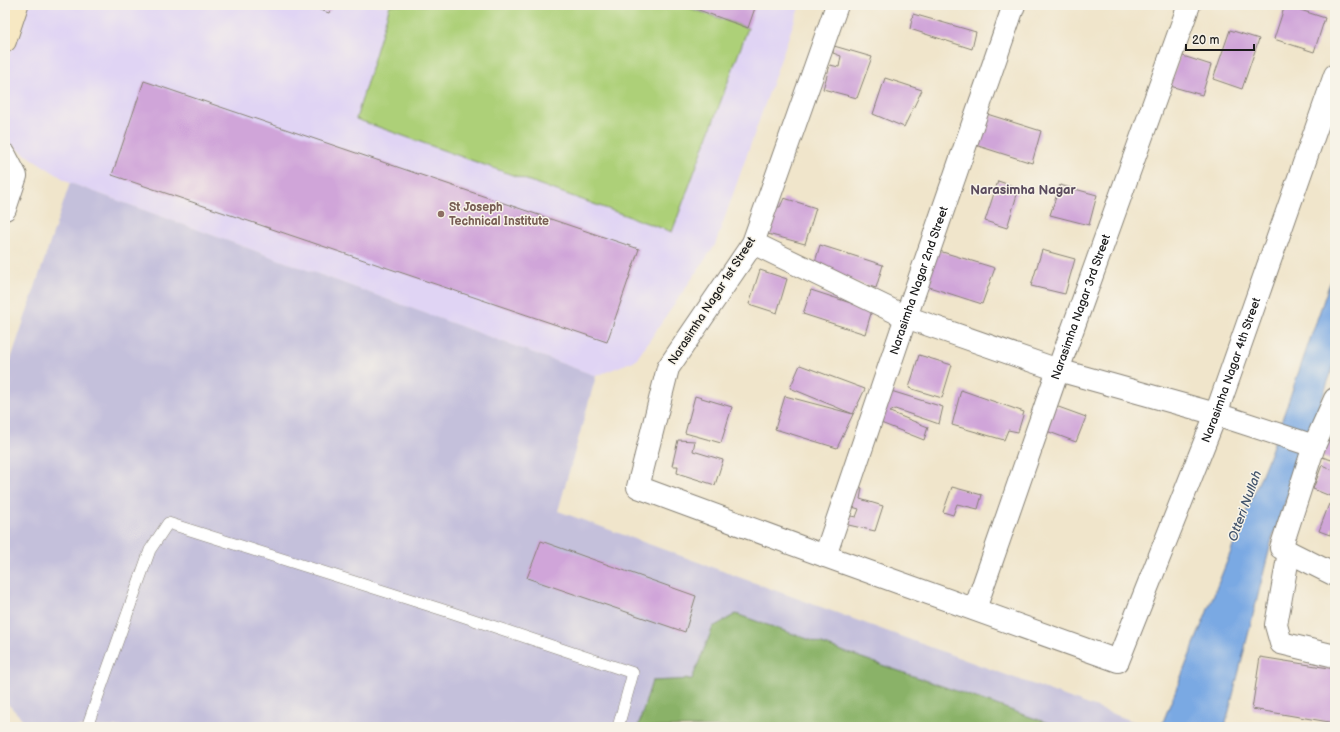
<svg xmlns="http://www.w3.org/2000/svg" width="1340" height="732" font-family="'Balsamiq Sans',sans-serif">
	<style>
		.built { fill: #e0d4f4 }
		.industrial { fill: #c4c0db }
		.green { fill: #add078; stroke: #64764a }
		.forest { fill: #8ab268; stroke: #536742 }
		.water { fill: #7aa9e3; stroke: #4b6280 }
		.building { fill: #d0a5d9 }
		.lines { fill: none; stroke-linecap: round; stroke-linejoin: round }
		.lane-casing { stroke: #868074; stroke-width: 12 }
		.street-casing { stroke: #868074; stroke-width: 24 }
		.secondary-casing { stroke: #868074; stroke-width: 24 }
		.lane { stroke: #fff; stroke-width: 11 }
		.street { stroke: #fff; stroke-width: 22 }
		.secondary { stroke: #f7e8c3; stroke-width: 22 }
		.education-dot { fill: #8d6e63; stroke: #f7f3e8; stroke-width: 1.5 }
		.labels { text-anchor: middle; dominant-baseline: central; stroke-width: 3; stroke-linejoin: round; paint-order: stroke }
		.education-label { font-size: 12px; font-weight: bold; fill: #785e54; stroke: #f7f3e8; text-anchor: start }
		.street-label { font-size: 12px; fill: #1c1c1c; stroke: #f7f3e8 }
		.neighbourhood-label { font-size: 13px; font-weight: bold; fill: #5b4c5e; stroke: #f7f3e8 }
		.water-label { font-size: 13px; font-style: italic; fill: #42546c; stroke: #f7f3e8 }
	</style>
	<rect width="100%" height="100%" fill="#f7f3e8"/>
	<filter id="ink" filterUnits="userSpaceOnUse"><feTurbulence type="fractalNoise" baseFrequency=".025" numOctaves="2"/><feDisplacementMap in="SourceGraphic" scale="8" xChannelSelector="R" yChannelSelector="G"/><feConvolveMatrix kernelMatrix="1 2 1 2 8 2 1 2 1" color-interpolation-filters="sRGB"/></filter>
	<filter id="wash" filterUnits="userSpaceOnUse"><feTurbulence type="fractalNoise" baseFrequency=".012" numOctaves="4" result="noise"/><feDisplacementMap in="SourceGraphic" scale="16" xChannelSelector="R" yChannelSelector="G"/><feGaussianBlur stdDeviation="0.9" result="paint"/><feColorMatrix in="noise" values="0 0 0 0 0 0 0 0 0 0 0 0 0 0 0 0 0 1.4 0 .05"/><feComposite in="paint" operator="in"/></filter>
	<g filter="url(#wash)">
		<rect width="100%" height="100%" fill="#f0e5cb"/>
		<path class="built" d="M26,5H800L715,245L636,360L596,376L70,183L5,141V68Z"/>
		<path class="industrial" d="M70,183L596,376L558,511L1149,727H26L27,724L5,701V377Z"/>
		<path class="green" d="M390,5H681L748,28L672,232L356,119Z"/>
		<path class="forest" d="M736,614L1059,727H638L652,681L692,679L713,627Z"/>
		<path class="water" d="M1335,268V362L1272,539L1225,727H1161L1271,451Z"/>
		<g id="blocks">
			<path class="building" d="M306,5H332L329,13Z
				M685,5H756L748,28Z
				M1285,5L1325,18L1314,52L1274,39Z
				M913,14L976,32L972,49L910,29Z
				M1230,30L1259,39L1242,89L1213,79Z
				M834,46L872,57L857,98L823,89L830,65L839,67L841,56L833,53Z
				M1180,55L1211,65L1202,95L1170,86Z
				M885,78L922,90L904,127L873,114Z
				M144,81L639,249L607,342L112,175Z
				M987,114L1041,131L1032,163L975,145Z
				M998,181L1019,188L1007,228L985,221Z
				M1060,185L1097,195L1089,225L1050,215Z
				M784,198L816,208L805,244L764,233L772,207H780Z
				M820,245L883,265L876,288L813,269Z
				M936,250L995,268L982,304L926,286Z
				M1042,250L1075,259L1065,294L1031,286Z
				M760,270L787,279L777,313L749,304Z
				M811,290L872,310L865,334L803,314Z
				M919,355L952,365L942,398L909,388Z
				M800,365L865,389L837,448L775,429L785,396L853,414L790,388Z
				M961,390L1024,412L1018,432L1008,430L1004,440L952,425Z
				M891,391L943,407L939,424L895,409L890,412L928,427L924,440L881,423Z
				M695,396L732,407L721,443L685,433Z
				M1053,405L1086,417L1076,442L1044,430Z
				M678,440L695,441L693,451L723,460L715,485L677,473L678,466H672Z
				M1326,440L1335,443V461L1322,457Z
				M1322,465L1335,471V498L1313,489Z
				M856,486L862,488L860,499L883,506L875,531L844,524L846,515L856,517L859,509L849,506Z
				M952,487L982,495L978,509L957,504L953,515L943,512Z
				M1329,504L1335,506V528H1332L1330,535L1319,531Z
				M541,541L696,596L685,632L527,578Z
				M1260,657L1335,669V723L1252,709Z"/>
		</g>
	</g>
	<g filter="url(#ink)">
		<use href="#blocks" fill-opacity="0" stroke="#868074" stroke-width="1"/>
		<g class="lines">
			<g class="lane-casing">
				<path id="lane" d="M87,727L150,550L168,523L453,613L633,673L618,727"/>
			</g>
			<g class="street-casing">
				<g id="street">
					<path id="s1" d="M837,5L753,243L668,368L638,487L825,556L1118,661L1216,414L1335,75"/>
					<path d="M5,155L16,176L5,209"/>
					<path d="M753,243L906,317L1058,370L1216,414L1314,446"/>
					<path d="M1335,399L1314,446L1281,548L1335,575"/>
					<path d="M1289,552L1276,625L1281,643L1335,656"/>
					<path id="s2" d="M825,556L906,317L1014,5"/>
					<path id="s3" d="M975,609L1058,370L1189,5"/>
				</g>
			</g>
			<g class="secondary-casing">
				<path id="secondary" d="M5,41L17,5"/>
			</g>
			<use href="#lane" class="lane"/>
			<use href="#street" class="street"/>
			<use href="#secondary" class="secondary"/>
		</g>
	</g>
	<circle class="education-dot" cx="441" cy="214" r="4"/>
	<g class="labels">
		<g class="education-label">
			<text x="449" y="207">St Joseph<tspan x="449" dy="14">Technical Institute</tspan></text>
		</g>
		<g class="street-label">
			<text stroke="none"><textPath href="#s2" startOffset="291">Narasimha Nagar 2nd Street</textPath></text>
			<text transform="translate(712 301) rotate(-57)">Narasimha Nagar 1st Street</text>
			<text stroke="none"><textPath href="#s3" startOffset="320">Narasimha Nagar 3rd Street</textPath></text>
			<text stroke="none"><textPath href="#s1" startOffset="1349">Narasimha Nagar 4th Street</textPath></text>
		</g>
		<g class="neighbourhood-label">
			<text x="1023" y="190">Narasimha Nagar</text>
		</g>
		<g class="water-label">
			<text transform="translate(1245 506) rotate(-70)">Otteri Nullah</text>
		</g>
	</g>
	<rect width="1340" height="732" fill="none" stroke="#f7f3e8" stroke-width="20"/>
	<path d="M1186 44v6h68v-6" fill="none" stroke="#1c1c1c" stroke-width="2"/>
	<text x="1192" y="44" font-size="12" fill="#1c1c1c" stroke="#f7f3e8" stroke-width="3" paint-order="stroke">20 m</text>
</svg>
